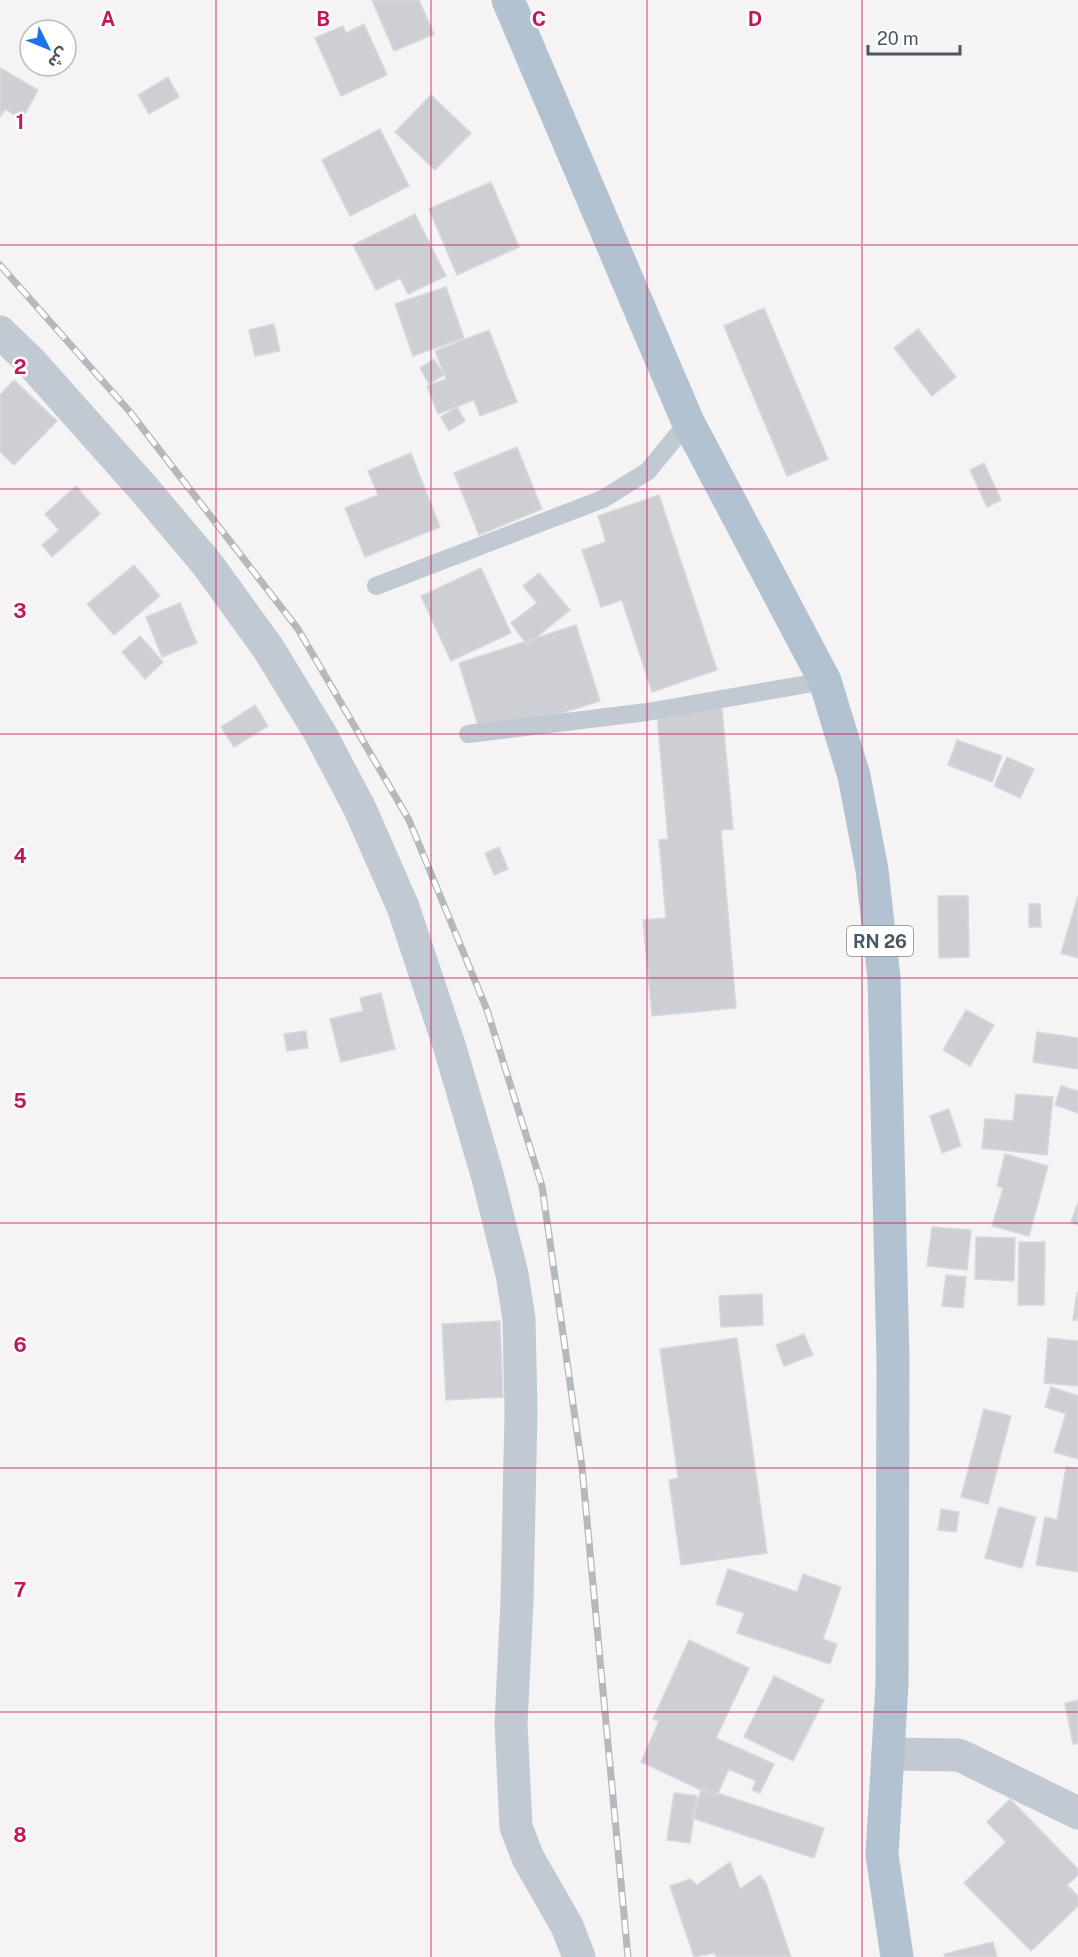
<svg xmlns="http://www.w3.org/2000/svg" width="1078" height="1957" font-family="'Public Sans','Noto Sans Arabic',sans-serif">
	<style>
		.building { fill: #cdcfd5; stroke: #d7d9de; stroke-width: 1.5 }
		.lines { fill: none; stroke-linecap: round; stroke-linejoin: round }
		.lane { stroke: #c1cad2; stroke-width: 18 }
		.street { stroke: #c1cad2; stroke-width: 33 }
		.primary { stroke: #b3c2d1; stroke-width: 33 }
		.rail-casing { stroke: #b5b8bd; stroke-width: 7 }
		.rail { stroke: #fff; stroke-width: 4.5; stroke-dasharray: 14; stroke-linecap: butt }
		.grid { fill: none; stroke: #c2185b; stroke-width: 1.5; stroke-opacity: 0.55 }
		.labels { text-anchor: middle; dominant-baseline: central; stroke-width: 5; stroke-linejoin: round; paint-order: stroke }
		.shield { fill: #fff; stroke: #808990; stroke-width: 1.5 }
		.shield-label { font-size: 18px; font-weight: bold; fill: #4a5661 }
		.grid-label { font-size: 20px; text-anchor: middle; font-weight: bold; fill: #c2185b; stroke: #fff; stroke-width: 5; stroke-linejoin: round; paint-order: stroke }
	</style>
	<rect width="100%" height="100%" fill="#f5f3f3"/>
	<path class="building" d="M372,0H419L434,34L394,51Z
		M364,24L387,75L341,96L315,38L343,26L346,33Z
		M0,68L38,90L22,119L5,109L0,117Z
		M168,77L179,97L149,114L138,95Z
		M431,95L471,133L435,170L395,132Z
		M380,129L409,186L350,216L322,160Z
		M491,182L519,247L457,275L429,209Z
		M415,214L446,276L408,294L400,278L376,290L353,245Z
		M446,287L464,338L413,356L395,304Z
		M764,308L828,459L787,476L724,326Z
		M274,324L280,351L255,356L249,330Z
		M918,329L956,377L932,396L894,348Z
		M489,330L517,402L480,416L474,400L438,414L427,386L446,379L435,351Z
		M434,359L444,375L429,384L420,368Z
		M14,380L57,421L14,465L0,452V395Z
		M457,407L465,421L449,431L441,417Z
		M517,447L542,509L479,535L454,473Z
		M411,453L440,527L365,557L345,508L378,495L368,471Z
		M984,463L1001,500L987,507L970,470Z
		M76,486L100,514L52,557L42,545L59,530L45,514Z
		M659,495L717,670L652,692L622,600L601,607L582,550L606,542L598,516Z
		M134,565L160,596L114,635L87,604Z
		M481,568L511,633L451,661L421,596Z
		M539,573L570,610L527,645L511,623L537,603L523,586Z
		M180,603L197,643L162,657L146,617Z
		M576,625L600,701L482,738L459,663Z
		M140,636L163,662L145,679L122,652Z
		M721,698L733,829L721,830L736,1008L652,1016L643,920L666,918L659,840L668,839L656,704Z
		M255,705L268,726L234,747L221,727Z
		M957,740L1002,756L992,782L948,765Z
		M1007,757L1034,769L1020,798L994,786Z
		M499,847L508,869L494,875L485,853Z
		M938,896H968L969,957L939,958Z
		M1078,896V958L1061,953Z
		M1029,904H1040L1041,927H1029Z
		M381,993L395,1049L341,1062L330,1019L363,1011L360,998Z
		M966,1010L994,1025L970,1066L943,1050Z
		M306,1031L308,1048L287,1051L284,1034Z
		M1037,1032L1078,1038V1069L1033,1062Z
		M1061,1086L1078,1091V1113L1055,1105Z
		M1016,1094L1053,1097L1047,1155L982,1148L985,1119L1013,1121Z
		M949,1109L961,1146L942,1153L930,1116Z
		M1005,1154L1048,1166L1029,1236L992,1226L1003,1188L997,1186Z
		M1078,1203V1225L1071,1222Z
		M932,1227L971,1230L967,1270L927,1266Z
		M976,1237L1015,1238L1014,1281L975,1279Z
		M1019,1242H1045L1044,1305H1018Z
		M946,1275L966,1277L963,1308L942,1306Z
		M1077,1293H1078V1320H1073Z
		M762,1294L763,1325L721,1327L719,1296Z
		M500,1321L503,1397L446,1400L442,1324Z
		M804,1334L813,1355L784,1366L776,1345Z
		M737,1338L767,1553L681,1565L669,1480L678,1478L660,1349Z
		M1048,1338L1078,1341V1386L1044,1383Z
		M1051,1387L1078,1396V1459L1054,1452L1066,1414L1045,1407Z
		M984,1409L1011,1416L988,1504L961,1497Z
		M1066,1467L1078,1469V1572L1036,1565L1045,1517L1057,1520Z
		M999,1507L1036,1517L1022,1568L985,1558Z
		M941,1509L959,1512L956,1532L938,1530Z
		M728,1569L797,1592L803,1574L841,1587L823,1639L837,1644L830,1664L737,1633L744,1613L716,1604Z
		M689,1640L749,1668L716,1738L774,1764L760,1793L752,1790L756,1781L729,1769L716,1797L641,1762L659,1721L653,1719Z
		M774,1676L824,1700L793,1761L744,1737Z
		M1078,1700V1743L1073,1744L1065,1703Z
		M702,1788L824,1828L814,1858L692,1818Z
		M674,1793L697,1796L690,1843L667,1840Z
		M1010,1799L1078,1869V1875L1067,1885L1078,1896V1906L1031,1951L964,1883L1006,1842L987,1822Z
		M730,1862L740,1889L760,1875L766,1883L791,1957H717L714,1953L694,1957L670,1886L690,1879L697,1885Z
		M993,1942L997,1957H945L944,1954Z"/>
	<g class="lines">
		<path class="lane" d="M376,586L603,499L648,471L688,422
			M468,734L647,712L825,681"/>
		<path class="street" d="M0,332L30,361L144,489L208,565L268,648L320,733L360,809L403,907L450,1048L488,1178L512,1274L519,1319L521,1411L517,1601L511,1724L516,1827L528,1858L567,1926L579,1957
			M888,1754L959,1755L1078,1813"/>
		<path class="primary" d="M508,0L688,422L825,681L854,776L872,870L884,978L893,1361L892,1684L882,1855L897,1957"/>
		<g class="rail-casing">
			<path id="rail" d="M0,265L130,412L298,629L409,820L487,1010L542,1186L582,1467L628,1957"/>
		</g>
		<use href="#rail" class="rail"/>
	</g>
	<path class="grid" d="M216,0V1957M431,0V1957M647,0V1957M862,0V1957M0,245H1078M0,489H1078M0,734H1078M0,978H1078M0,1223H1078M0,1468H1078M0,1712H1078"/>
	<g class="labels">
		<rect class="shield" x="847" y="926" width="66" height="30" rx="4.5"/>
		<g class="shield-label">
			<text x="880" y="941">RN 26</text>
		</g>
	</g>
	<g class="grid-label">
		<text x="108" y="26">A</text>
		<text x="323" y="26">B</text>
		<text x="539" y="26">C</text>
		<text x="755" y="26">D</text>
		<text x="20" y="129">1</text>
		<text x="20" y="374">2</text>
		<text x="20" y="618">3</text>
		<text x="20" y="863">4</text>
		<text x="20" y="1108">5</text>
		<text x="20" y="1352">6</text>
		<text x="20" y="1597">7</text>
		<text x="20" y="1842">8</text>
	</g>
	<g transform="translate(48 48) rotate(133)"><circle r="28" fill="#ffffff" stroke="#b7bbc0" stroke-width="1.5"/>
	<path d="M0-4.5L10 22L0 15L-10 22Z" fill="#1a73e8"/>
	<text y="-9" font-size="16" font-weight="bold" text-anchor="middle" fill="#4a5661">ش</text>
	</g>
	<path d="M868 45v9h92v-9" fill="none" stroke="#4a5661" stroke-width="3"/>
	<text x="877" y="45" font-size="18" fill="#4a5661" stroke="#ffffff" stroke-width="4.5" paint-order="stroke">20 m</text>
</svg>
